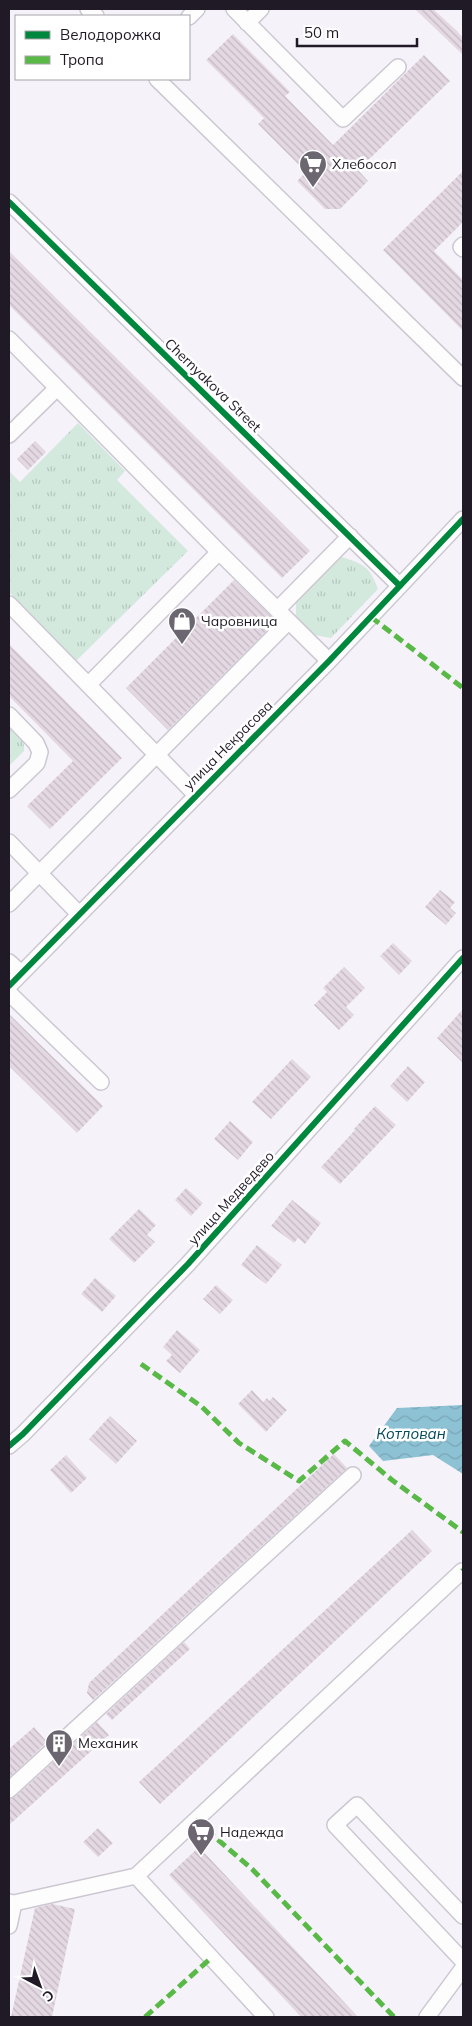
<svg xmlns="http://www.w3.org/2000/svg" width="472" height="2026" font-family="Mulish,sans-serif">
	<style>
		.grass { fill: url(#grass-tufts) }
		.water { fill: url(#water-waves) }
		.building { fill: url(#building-back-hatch) }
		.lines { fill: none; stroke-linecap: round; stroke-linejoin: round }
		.minor-casing { stroke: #ccc8d1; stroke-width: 18 }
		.minor { stroke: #fefdfe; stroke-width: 15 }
		.quiet { stroke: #58b947; stroke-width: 5; stroke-dasharray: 10 5; stroke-linecap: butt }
		.cycleway-casing { stroke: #fff; stroke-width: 9 }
		.cycleway { stroke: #00873e; stroke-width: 6 }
		.labels { text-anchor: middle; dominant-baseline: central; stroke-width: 5; stroke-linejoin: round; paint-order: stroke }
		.poi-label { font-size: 14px; fill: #201a26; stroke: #fff; text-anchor: start }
		.street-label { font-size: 14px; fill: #201a26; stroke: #fff }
		.water-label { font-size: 15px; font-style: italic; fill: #02495a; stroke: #fff }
	</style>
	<defs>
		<pattern id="grass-tufts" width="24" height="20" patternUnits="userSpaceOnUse" patternTransform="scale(1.25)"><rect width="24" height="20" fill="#d3e9de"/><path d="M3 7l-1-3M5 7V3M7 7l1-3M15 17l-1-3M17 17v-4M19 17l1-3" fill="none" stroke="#b5c7be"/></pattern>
		<pattern id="water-waves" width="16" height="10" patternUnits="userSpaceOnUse" patternTransform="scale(1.25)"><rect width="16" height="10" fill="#8dc2d4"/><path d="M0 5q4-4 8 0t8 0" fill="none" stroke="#79a6b6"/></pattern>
		<pattern id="building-back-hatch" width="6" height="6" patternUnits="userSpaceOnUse" patternTransform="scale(1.25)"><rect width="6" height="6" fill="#e4d8e3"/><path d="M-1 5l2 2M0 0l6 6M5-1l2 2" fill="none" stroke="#c3b9c3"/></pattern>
	</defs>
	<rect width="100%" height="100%" fill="#f6f2fa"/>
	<path class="grass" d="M78,423L125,471L117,480L188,551L76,661L9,592V471L20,482Z
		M341,557C363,563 370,567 378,589L331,638L314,635L296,617V602Z
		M9,728L24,743V751L9,766Z"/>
	<path class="water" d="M463,1405V1474L433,1455L383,1461L369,1446L397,1408Z"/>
	<path class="building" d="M415,9H433L457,31L463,38V55Z
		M233,34L290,92L285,96L333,145L424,55L450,81L358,170L368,181L340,209H325L297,181L306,172L258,124L264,118L206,60Z
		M463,171V222L434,251L463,280V331L383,250Z
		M9,251L310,551L282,578L9,305Z
		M35,441L46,452L28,470L17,459Z
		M234,580L276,621L168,730L126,688Z
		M9,644L122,758L50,829L27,806L73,761L9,696Z
		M440,890L455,902L450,908L456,913L446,925L425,907Z
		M393,943L412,961L399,975L380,956Z
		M344,967L365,988L346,1007L354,1015L339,1030L314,1005L327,992L323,988Z
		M463,1009V1063L437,1038Z
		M9,1014L103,1106L77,1133L9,1066Z
		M292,1059L311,1077L271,1119L252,1102Z
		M408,1066L425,1082L407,1102L390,1086Z
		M375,1106L396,1125L340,1184L321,1167L355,1130L354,1129Z
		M230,1121L253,1142L238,1160L214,1139Z
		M186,1188L203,1203L191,1216L175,1200Z
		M292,1200L321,1223L305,1244L298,1238L294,1243L271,1226Z
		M139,1209L156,1225L147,1235L155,1242L134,1263L109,1239Z
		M257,1245L282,1265L266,1284L241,1265Z
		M95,1278L116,1296L102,1312L81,1294Z
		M216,1285L233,1300L220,1314L203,1299Z
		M177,1330L200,1350L180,1373L166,1361L172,1355L163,1347Z
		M252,1390L263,1402L267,1398L269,1401L273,1397L287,1410L266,1432L238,1404Z
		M110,1416L137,1441L116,1464L89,1439Z
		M334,1454L347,1468L93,1700L87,1693L89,1683Z
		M66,1455L87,1478L71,1493L50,1470Z
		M412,1530L432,1551L160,1804L139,1782Z
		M184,1642L190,1649L112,1720L106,1714Z
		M97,1722L109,1735L9,1825V1799L15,1797Z
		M34,1727L47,1742L9,1778V1749Z
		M98,1828L113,1843L98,1857L83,1842Z
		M199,1847L358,2017H301L169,1875Z
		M52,1904L75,1909L52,2017H11L35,1908Z"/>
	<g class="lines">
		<g class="minor-casing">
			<path id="minor" d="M88,9L96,16
				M234,9L343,119L398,67
				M189,17L197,9
				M247,23L261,9
				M157,79L463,378
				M9,202L400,586
				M463,245L461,247L463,249
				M9,339L219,552L329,661
				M9,435L57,388
				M9,604L196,795
				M277,610L350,536
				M88,685L219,552
				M9,715L36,743L40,752L37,763L9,790
				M9,842L79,914
				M9,904L289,621
				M9,962L21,973
				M9,986L329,661L463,519
				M9,993L101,1082
				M9,1446L23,1434L188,1264L463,958
				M9,1790L353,1475
				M136,1876L462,1571
				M9,1902L14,1903L136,1876L266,2017
				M463,1916L357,1805L335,1825L463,1961
				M9,1926L14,1903
				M427,2017L463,1968"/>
		</g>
		<use href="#minor" class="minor"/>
		<path class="quiet" d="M371,617L463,688
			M141,1364L202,1407L239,1443L299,1481L345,1441L392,1480L463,1532
			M462,1571L463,1570
			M195,1820L252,1869L394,2017
			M145,2017L211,1958"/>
		<g class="cycleway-casing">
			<path id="cycleway" d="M9,202L400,586
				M9,986L329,661L463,519
				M9,1446L23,1434L188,1264L463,958"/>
		</g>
		<use href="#cycleway" class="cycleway"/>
	</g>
	<defs>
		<g id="supermarket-pin" transform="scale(1.4375)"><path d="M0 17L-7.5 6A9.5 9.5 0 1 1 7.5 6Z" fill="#6b6670" stroke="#fff"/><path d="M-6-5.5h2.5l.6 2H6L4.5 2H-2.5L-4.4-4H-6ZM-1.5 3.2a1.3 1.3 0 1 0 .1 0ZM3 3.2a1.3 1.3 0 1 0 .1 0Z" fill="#fff"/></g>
		<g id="shop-pin" transform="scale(1.4375)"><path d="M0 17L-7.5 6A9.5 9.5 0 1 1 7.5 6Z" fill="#6b6670" stroke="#fff"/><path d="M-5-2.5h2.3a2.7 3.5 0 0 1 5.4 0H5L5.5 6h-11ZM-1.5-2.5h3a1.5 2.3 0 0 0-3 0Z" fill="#fff"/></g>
		<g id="building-pin" transform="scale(1.4375)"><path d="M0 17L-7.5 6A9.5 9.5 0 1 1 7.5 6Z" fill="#6b6670" stroke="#fff"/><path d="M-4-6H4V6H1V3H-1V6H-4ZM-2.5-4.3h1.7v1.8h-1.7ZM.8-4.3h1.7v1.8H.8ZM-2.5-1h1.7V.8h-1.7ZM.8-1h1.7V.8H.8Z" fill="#fff"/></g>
	</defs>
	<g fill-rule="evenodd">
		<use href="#supermarket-pin" x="313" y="164"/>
		<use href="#shop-pin" x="182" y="621"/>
		<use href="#building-pin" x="59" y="1743"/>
		<use href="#supermarket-pin" x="201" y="1832"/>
	</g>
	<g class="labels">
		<g class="poi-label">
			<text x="332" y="164">Хлебосол</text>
			<text x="201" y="621">Чаровница</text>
			<text x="78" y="1743">Механик</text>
			<text x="220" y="1832">Надежда</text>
		</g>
		<g class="street-label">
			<text transform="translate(213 385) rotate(44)">Chernyakova Street</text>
			<text transform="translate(228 745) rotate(-45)">улица Некрасова</text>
			<text transform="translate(231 1198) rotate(-48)">улица Медведево</text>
		</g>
		<g class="water-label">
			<text x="411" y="1433">Котлован</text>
		</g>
	</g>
	<rect width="472" height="2026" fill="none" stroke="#201a26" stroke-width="20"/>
	<rect x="15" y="15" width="175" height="65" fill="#ffffff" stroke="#a6a3a8"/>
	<rect x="25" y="31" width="25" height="8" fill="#00873e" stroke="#a6a3a8"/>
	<text x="60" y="40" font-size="15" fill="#201a26">Велодорожка</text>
	<rect x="25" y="56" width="25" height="8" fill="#58b947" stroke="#a6a3a8"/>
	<text x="60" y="65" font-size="15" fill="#201a26">Тропа</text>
	<g transform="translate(40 1986) rotate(139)" stroke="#ffffff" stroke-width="4" paint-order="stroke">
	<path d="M0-4L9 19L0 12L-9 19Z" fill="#201a26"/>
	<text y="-8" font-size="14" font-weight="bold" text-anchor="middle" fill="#201a26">С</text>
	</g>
	<path d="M297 38v8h120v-8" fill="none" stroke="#201a26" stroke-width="2.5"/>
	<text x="304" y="38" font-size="15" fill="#201a26" stroke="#ffffff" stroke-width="4" paint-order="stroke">50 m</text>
</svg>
